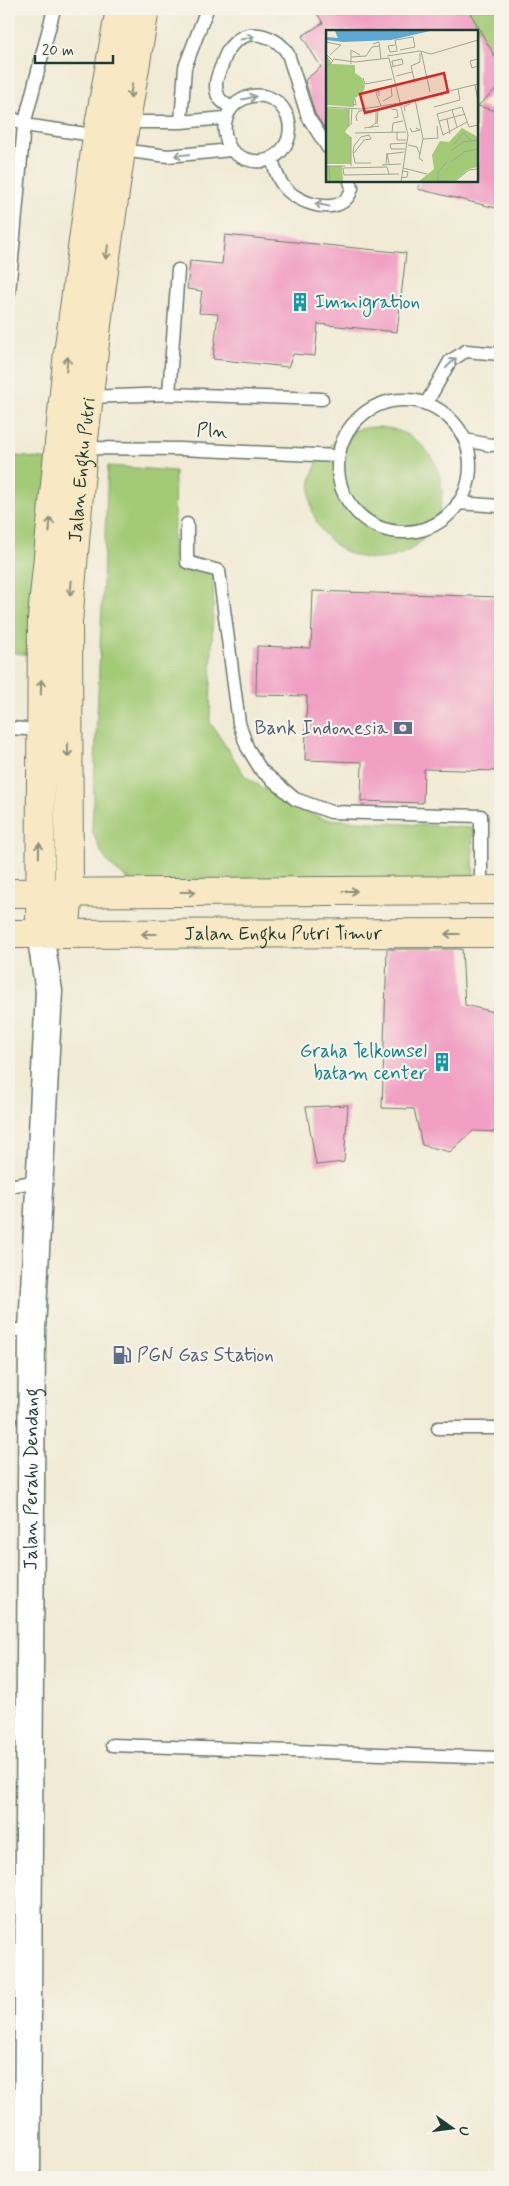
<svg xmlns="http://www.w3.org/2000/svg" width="509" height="2186" font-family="Mynerve,sans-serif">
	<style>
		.green { fill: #a3ca76; stroke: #618455 }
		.building { fill: #f19fc3 }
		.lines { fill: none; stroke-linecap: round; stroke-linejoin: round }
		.lane-casing { stroke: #687a6c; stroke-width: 15 }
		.street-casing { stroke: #687a6c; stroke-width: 29 }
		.secondary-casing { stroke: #687a6c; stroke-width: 30 }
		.lane { stroke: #fff; stroke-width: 12 }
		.street { stroke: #fff; stroke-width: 26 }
		.secondary { stroke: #f8e8c3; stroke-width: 28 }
		.oneway { stroke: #8f9e9a }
		.oneway2 { stroke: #8c927c }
		.labels { text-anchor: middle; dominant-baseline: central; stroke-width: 4.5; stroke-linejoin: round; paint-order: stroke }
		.culture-label { font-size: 19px; fill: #0d838f; stroke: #f7f3e8; text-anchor: start }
		.street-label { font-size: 19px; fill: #1f3d34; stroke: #f7f3e8 }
		.service-label { font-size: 19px; fill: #4e5e75; stroke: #f7f3e8; text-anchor: end }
		.inset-road { fill: none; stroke: #9da595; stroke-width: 1 }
		.view { fill: #d62828; fill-opacity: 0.15; stroke: #d62828; stroke-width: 2.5 }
		.inset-edge { fill: none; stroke: #1f3d34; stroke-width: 2.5 }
	</style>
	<rect width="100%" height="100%" fill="#f7f3e8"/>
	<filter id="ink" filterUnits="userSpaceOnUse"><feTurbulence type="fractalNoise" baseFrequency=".02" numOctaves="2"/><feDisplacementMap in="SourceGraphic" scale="10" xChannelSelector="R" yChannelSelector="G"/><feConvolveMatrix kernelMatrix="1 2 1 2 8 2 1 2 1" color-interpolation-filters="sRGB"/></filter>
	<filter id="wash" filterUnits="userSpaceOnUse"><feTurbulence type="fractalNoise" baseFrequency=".0096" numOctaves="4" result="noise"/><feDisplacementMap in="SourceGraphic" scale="20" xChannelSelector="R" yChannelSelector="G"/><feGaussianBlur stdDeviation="1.12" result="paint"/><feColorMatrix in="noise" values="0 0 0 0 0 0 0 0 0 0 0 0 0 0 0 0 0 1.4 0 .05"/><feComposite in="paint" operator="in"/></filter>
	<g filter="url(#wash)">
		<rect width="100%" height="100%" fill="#f1ebd5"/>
		<path class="green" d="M468,9H500V66Z
			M310 493a66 66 0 1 1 132 0a66 66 0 1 1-132 0Z
			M9,455L50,460L32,655L9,652Z
			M108,466L175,471L173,564L214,570L210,722L245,776L284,802L324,819L472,828L474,884H136C108,866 104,862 92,830Z"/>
		<g id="blocks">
			<path class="building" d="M314,9H468L500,66V85L478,106V31H328V133L315,114L305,80L321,67L302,36L323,23Z
				M478,106L500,112V209L418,189L419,181H478Z
				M225,235L406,253L397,332L318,324L315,356L293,354L288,367L213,359L218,314L199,313L202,291L187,289L190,261L222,264Z
				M313,591L500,597V771L424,769L423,803L361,801L362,762L305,760L307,696L256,695L257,646L311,648Z
				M387,949H462L465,1005L494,1012L500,1016V1132L473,1131L450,1152L422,1145L414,1109L382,1108Z
				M348,1105L344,1162L316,1165L306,1107Z"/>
		</g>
	</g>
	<g filter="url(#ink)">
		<use href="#blocks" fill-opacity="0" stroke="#687a6c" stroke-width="1"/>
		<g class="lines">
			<g class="lane-casing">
				<path id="lane" d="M231,108C227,105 222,102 219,98C213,86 217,76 222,65C225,56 228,48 235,42C252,27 278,37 288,54L308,117L328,148
					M9,116L24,125L100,136
					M126,122H181L225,118
					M181,122L185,67L207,9
					M121,150L168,156L231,150C248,165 273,167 286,144C290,137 291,126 288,118C271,73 204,102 231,150
					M272,158C274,167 277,177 282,184C295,204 344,220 352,188L350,181
					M9,292L24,125L54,9
					M169,394L178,270
					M88,397L169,394L322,399
					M338 466a66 66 0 1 1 132 0a66 66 0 1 1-132 0Z
					M426,404L450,361L466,351L500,354
					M465,440L490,445L500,444
					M83,448L180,449L338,456
					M458,503L500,506
					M187,524V562L219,571L239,723L247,747L261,770L295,799L331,812L481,816V890
					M9,728L41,730
					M9,1186L39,1181
					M9,1330H32
					M438,1428H500
					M112,1745L500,1758"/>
			</g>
			<g class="street-casing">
				<g id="street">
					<path id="s1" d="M27,2177L32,1330L49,991L40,934"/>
				</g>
			</g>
			<g class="secondary-casing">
				<g id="secondary">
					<path d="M9,893L500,890"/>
					<path id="s2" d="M9,934L500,933"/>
					<path d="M40,934L42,618L67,361L97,136L120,9"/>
					<path id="s3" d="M65,934L69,893L68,623L83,448L100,299L121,150L145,9"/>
				</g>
			</g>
			<use href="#lane" class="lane"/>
			<use href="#street" class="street"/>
			<use href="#secondary" class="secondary"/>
		</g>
		<defs><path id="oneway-shaft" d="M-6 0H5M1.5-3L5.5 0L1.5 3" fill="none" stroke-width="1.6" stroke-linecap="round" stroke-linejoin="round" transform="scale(1.25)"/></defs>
		<g class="oneway">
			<use href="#oneway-shaft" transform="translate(247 38) rotate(-13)"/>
			<use href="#oneway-shaft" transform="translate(249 98) rotate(-13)"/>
			<use href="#oneway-shaft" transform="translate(182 155) rotate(175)"/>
			<use href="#oneway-shaft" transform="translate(322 205) rotate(-169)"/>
			<use href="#oneway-shaft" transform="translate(451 363) rotate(-45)"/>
		</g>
		<g class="oneway2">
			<use href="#oneway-shaft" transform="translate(131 91) rotate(100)"/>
			<use href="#oneway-shaft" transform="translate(107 252) rotate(98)"/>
			<use href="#oneway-shaft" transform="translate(67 364) rotate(-84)"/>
			<use href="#oneway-shaft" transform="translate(50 525) rotate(-85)"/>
			<use href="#oneway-shaft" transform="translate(71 588) rotate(95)"/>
			<use href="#oneway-shaft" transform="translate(41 687) rotate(-89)"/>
			<use href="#oneway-shaft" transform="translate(68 750) rotate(90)"/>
			<use href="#oneway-shaft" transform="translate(39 850) rotate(-89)"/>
			<use href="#oneway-shaft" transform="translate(350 891)"/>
			<use href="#oneway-shaft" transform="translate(188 892)"/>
			<use href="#oneway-shaft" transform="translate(149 934) rotate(180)"/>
			<use href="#oneway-shaft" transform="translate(452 934) rotate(180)"/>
		</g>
	</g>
	<defs>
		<g id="building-bare" transform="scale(1.5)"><path d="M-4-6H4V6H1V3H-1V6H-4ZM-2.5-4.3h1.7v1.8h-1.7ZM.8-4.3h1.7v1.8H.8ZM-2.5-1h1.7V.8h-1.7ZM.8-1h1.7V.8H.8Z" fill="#0f9aa8" stroke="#f7f3e8" stroke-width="2.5" paint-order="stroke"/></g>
		<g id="bank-bare" transform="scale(1.5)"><path d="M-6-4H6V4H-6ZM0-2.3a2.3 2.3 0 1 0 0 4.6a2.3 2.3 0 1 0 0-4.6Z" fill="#5c6f8a" stroke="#f7f3e8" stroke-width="2.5" paint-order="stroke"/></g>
		<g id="fuel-bare" transform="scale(1.5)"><path d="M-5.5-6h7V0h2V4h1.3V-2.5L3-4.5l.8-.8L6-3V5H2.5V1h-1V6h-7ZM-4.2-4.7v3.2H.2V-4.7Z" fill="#5c6f8a" stroke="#f7f3e8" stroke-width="2.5" paint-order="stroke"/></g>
	</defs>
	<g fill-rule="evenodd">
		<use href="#building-bare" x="300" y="302"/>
		<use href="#bank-bare" x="403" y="728"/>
		<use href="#building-bare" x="442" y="1062"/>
		<use href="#fuel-bare" x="122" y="1355"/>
	</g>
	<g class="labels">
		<g class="culture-label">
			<text x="315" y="302">Immigration</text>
			<text x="427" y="1051" text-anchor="end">Graha Telkomsel<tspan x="427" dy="22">batam center</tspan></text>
		</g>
		<g class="street-label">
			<text transform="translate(212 431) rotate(3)">Pln</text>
			<text stroke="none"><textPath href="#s3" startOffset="465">Jalan Engku Putri</textPath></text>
			<text stroke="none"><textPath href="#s2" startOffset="274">Jalan Engku Putri Timur</textPath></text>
			<text stroke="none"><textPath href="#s1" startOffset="698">Jalan Perahu Dendang</textPath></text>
		</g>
		<g class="service-label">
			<text x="388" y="728">Bank Indonesia</text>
			<text x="137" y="1355" text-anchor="start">PGN Gas Station</text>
		</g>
	</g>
	<g transform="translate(326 30)">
		<rect width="152" height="152" fill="#f1ebd5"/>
		<path d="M0,24L6,34L29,35V43L36,48L39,56L37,63L28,69V77L0,75ZM0,78L23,79V96L19,102L25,107V134H0ZM136,98L152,107V137L143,139L127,152H92L108,139L106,125L114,111L123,112ZM0,136H16L17,152H0Z" fill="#a3ca76"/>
		<path d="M9,1H104L65,10L17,12L0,10V7L12,8Z" fill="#5ca9d5"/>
		<path class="inset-road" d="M0,12L15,15L4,25M47,14L53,12L55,29M69,15L62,16L64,22L72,21M71,20L69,10L87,7L89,17L74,20M94,21L105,24L152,10M95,21L104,62M0,24L7,31L0,38M61,26L94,21M25,27L40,26L46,17L53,16M7,29L29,32L63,28L82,105L75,152M152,29L144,31L146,38L152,36M25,34V20L34,25M65,37L77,34L76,29L66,31L67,36M70,46L86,42M37,48L39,54L66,49M89,53L85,36L94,32V23M149,55L152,71M53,66V61L50,63L55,76M28,69H29L30,75L27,74ZM89,69L97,109L93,128L97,131M57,71L66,66L65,57L68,56M74,73L152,54M0,77L36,79L74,73M108,77L134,70L132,59M65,79L71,80L72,87L68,88M126,80L131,97M79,81L78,76L84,74V70M121,89L124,104M31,91L30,86L33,81L52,80L51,94M113,91L139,84M141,92L117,105L111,84L136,77L143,97L152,95M25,95L26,78M23,97V78M38,98L53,96M43,98L50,93V81M84,98L86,102L94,100L90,98M66,102L67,93L77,91M71,102V110H80M29,103L80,102M43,105L35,107L28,116L27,122L29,133H45M25,107V136M97,109L112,108L111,96M128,114L137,103L145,110M82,115L91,117L94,125M79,119H65L64,114L80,113M125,121L137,112L152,110M28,123L38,110L45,109L43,105M62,124L78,122M125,132L138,122L152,119M60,134L61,123L63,134M56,135L75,134M0,136H19M3,136L4,152M77,138L101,144M63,144L61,137L17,138L18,145L73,144M75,148L81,147L82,142L77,141M112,152V142L121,132M128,152L143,140L152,139"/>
		<path class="view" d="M118,43L122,62L39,83L34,64Z"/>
		<rect width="152" height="152" class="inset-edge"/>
	</g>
	<rect width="509" height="2186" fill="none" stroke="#f7f3e8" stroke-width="30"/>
	<g transform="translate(452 2128) rotate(104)" stroke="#f7f3e8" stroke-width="4" paint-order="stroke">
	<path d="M0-4L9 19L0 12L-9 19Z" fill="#1f3d34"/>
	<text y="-8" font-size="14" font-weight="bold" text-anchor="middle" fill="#1f3d34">U</text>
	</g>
	<path d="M35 55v8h78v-8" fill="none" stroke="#1f3d34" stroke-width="2.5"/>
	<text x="42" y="55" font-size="15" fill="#1f3d34" stroke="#f7f3e8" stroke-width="4" paint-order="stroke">20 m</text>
</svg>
